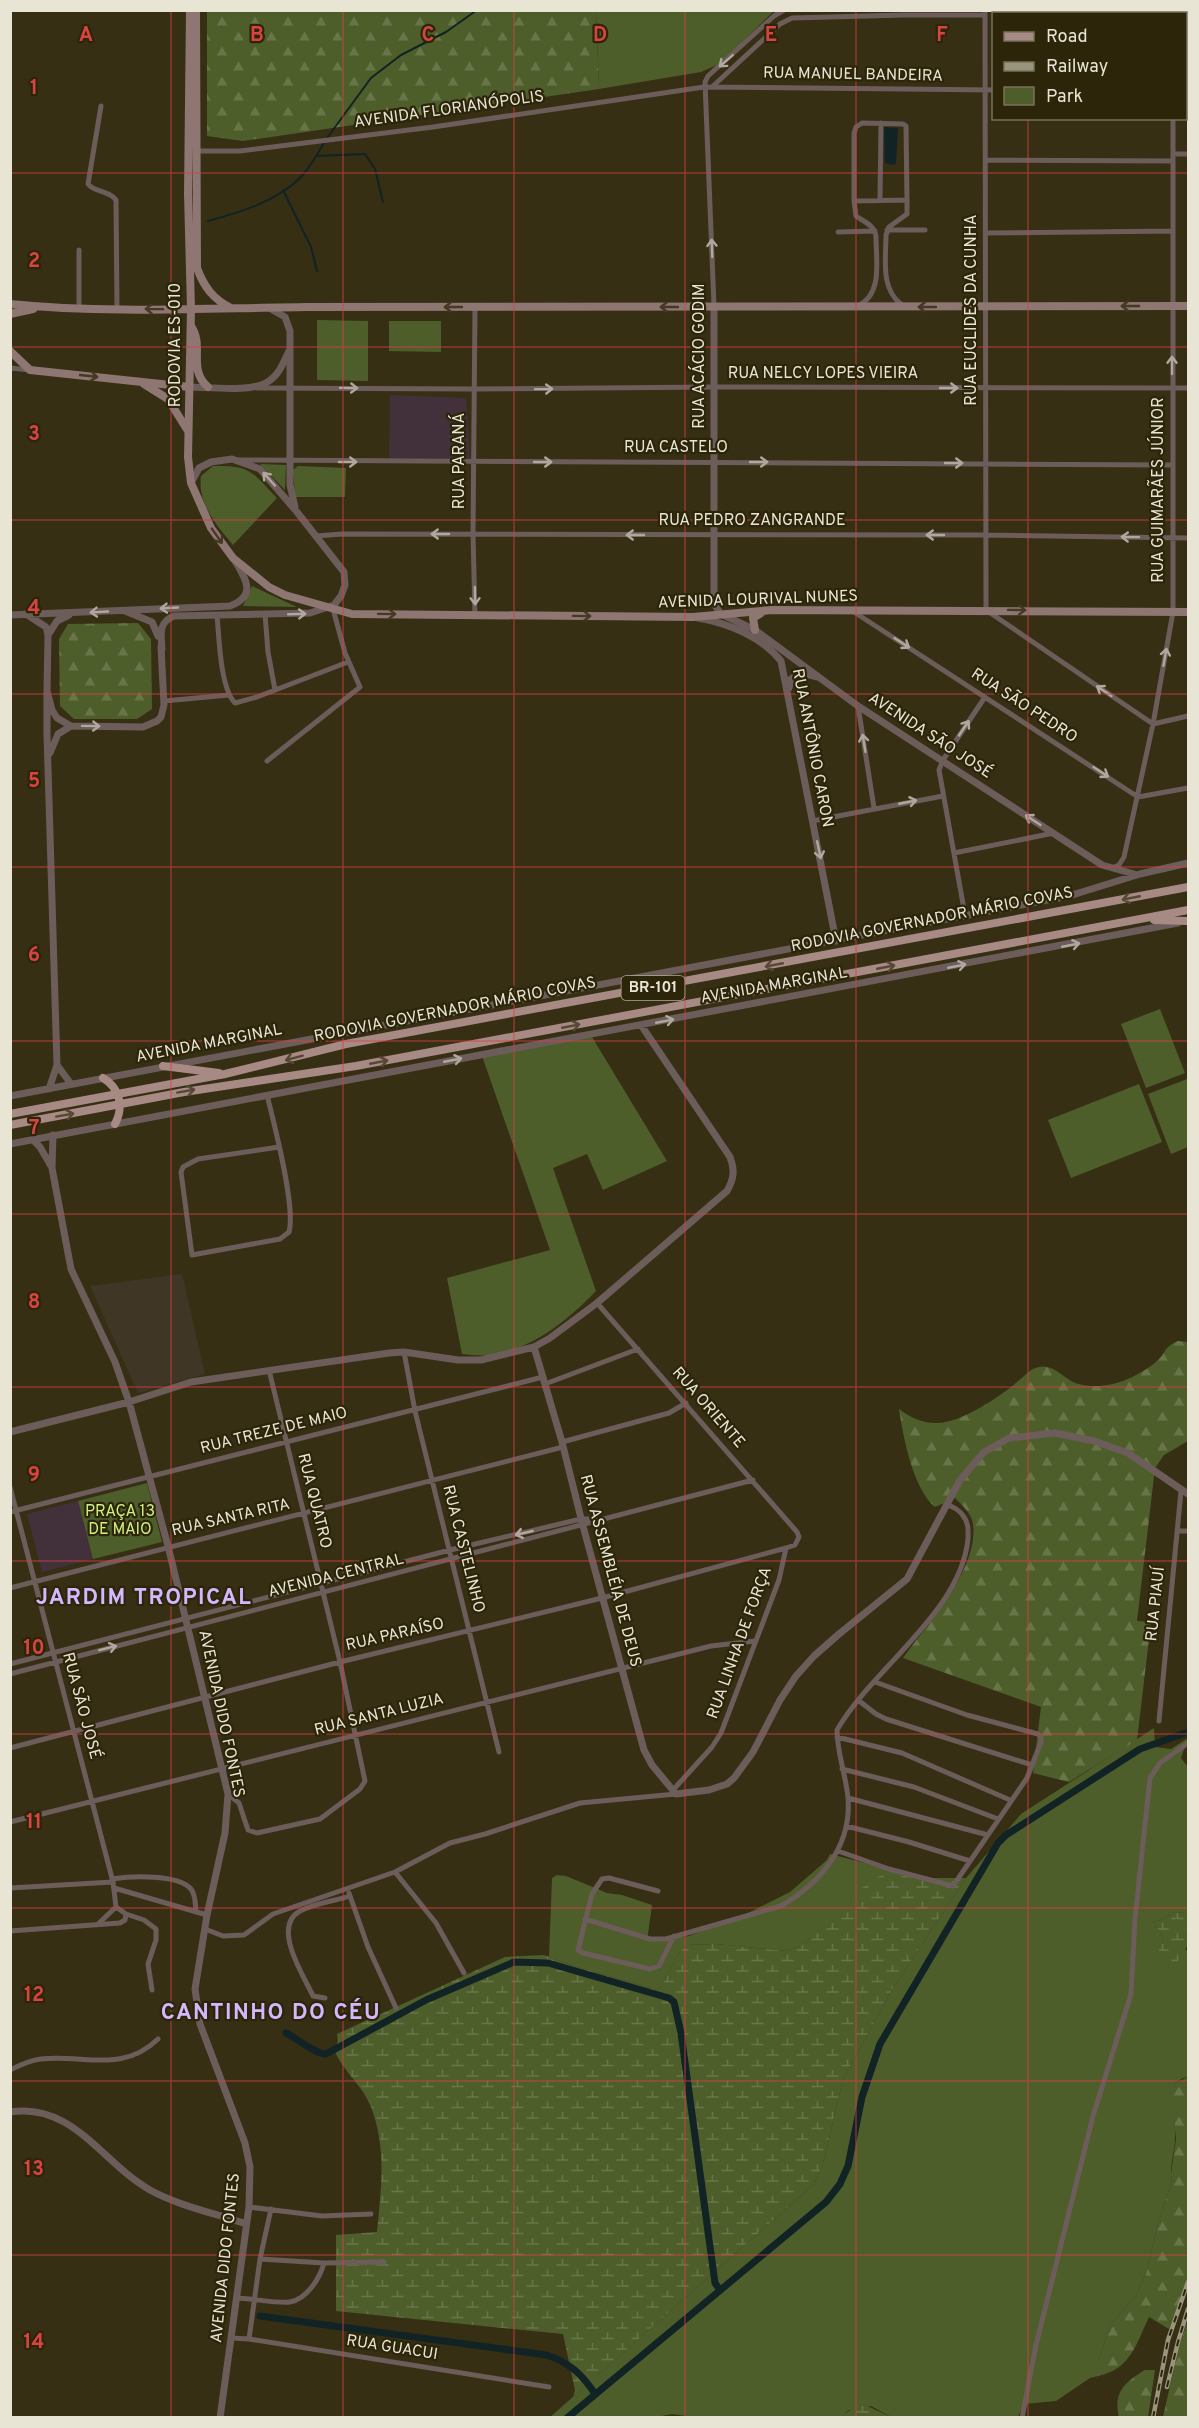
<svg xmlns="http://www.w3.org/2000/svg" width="1199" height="2428" font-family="Overpass,sans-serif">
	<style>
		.commercial { fill: #3f3625 }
		.education { fill: #42313b }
		.green { fill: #4e5e2b }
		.forest { fill: url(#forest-firs) }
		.wetland { fill: url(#wetland-marsh) }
		.water { fill: #112324 }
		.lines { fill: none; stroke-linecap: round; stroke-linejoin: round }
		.stream { stroke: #112324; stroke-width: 2 }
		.canal { stroke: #112324; stroke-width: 7 }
		.minor { stroke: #6c5d5b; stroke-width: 5 }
		.tertiary { stroke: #6c5d5b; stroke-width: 7 }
		.secondary { stroke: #8e7672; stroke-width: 8 }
		.primary { stroke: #a78a84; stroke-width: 8 }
		.rail-casing { stroke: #98947e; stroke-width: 4.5 }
		.rail { stroke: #2c250a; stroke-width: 2; stroke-dasharray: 7; stroke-linecap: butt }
		.oneway { stroke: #b0a89e }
		.oneway2 { stroke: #443924 }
		.oneway3 { stroke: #574835 }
		.grid { fill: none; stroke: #d94442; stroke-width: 1.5; stroke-opacity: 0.55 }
		.labels { text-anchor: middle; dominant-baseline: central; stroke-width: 4.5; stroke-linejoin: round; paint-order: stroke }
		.shield { fill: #2c250a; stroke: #b0ab97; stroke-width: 1.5 }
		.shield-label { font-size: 15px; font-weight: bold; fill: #e8e5d4 }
		.street-label { font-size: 16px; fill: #e8e5d4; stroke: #2c250a }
		.park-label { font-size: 16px; fill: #cef17d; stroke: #2c250a }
		.district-label { font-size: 22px; font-weight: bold; letter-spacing: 1.5px; fill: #d3b8fe; stroke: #2c250a }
		.grid-label { font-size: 20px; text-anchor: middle; font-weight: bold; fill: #d94442; stroke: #2c250a; stroke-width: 4.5; stroke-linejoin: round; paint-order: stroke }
	</style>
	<defs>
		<pattern id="forest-firs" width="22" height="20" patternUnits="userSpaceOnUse" patternTransform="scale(1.5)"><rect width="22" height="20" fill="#4e5e2b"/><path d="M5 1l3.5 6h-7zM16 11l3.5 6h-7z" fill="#687549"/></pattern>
		<pattern id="wetland-marsh" width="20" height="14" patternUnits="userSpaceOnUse" patternTransform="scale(1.5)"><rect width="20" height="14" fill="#4e5e2b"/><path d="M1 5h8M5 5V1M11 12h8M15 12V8" fill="none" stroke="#687549"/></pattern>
	</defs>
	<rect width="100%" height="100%" fill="#362f14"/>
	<path class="commercial" d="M182,1274L205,1374L138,1393L90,1286Z"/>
	<path class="education" d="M390,395L466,398L470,458H389Z
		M78,1501L93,1559L42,1572L27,1514Z"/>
	<path class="green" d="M596,11H774L719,64L701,72L599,89Z
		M317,320L368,321V381L317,380Z
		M389,321H441V352L389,351Z
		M260,464L286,465L285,490Z
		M213,466C251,465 252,472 277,498L233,545C217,526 197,503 201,476Z
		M298,466L346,468L345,497H295L293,470Z
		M252,586L297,607L243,606Z
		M1160,1009L1185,1073L1146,1088L1121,1024Z
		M592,1037L667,1161L603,1190L587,1154L553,1168L596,1291C567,1321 533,1349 490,1355C481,1356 471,1355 462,1354L447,1278L550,1250L482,1056Z
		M1187,1079L1188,1147L1171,1154L1148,1094Z
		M1139,1084L1162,1142L1071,1178L1048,1120Z
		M147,1483L162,1542L93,1559L78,1501Z
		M1154,1728L1155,1747L1171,1749L1188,1738L1181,1758L1188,1767V1905L1186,1911L1183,1913L1174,1912L1161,1920L1153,1922L1163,1937L1162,1943L1187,1950L1188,1945V2077L1183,2078L1175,2083C1171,2102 1176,2119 1175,2137C1175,2152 1169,2167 1172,2181L1158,2224L1146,2274L1136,2295L1111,2324L1098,2362V2376L1090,2378L1056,2401L1024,2404L1018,2417H891L871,2406L849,2410L840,2418H700L672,2414L652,2418H549L814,2184L823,2164L843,2079L893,1988L966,1878L1021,1814Z
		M830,1854L896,1871L801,1946L786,1951L716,1944L686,1945C673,1958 670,1976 658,1990L574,1966L549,1957L552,1878L557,1875L566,1876L607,1893L622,1895L652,1905L647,1941L689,1936L746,1914L790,1892L827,1860Z"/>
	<path class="forest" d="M207,11H596L599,89L243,141L207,136Z
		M138,623L151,639L152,709L137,719H74L60,706L59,639L68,624Z
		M1178,1341L1188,1342V1441L1164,1455L1155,1468L1137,1621L1151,1622L1137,1740L1069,1782L1033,1773L1041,1707L903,1658C928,1623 979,1569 973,1524C972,1514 962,1505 955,1498L935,1507C913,1489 903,1436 899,1409C910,1417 921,1423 936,1423C959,1424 1000,1397 1017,1382C1025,1376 1029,1369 1039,1367C1054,1363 1065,1381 1079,1384C1106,1391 1135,1379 1156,1362C1167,1353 1162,1348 1178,1341Z
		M1188,2077V2280L1169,2329L1149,2317C1136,2344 1131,2369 1098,2376V2362L1111,2324L1136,2295L1146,2274L1158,2224L1172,2181L1171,2174L1176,2139L1172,2097L1175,2083Z
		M1188,2320V2417H1163L1179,2346Z
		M1145,2370H1155L1148,2417H1119C1113,2392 1125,2382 1145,2370Z"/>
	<path class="wetland" d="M896,1871L925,1878H966L893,1988L843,2079L823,2164L814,2184L573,2397L575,2390L563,2334L336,2311V2235L377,2232C381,2188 387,2149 371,2107C363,2086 344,2072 335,2052L338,2041L337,2034L505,1957L544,1955L574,1966L658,1990C670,1976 673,1958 686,1945L716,1944L786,1951L801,1946L827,1925L871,1879Z
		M1188,1905V1945L1177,1962L1165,1963L1159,1950L1163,1937L1153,1922L1161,1920L1174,1912L1183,1913Z
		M861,2403L891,2417H840Z"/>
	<path class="water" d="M884,127L898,128L896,163L893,165L885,163Z"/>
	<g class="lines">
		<path class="stream" d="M327,138L371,78L401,55L446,32L477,10
			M316,156L365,154L375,169L383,202
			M283,190L311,247L317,271
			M208,221C241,212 275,202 300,178C310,168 317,154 324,143"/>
		<path class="canal" d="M286,2033C296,2038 316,2054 326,2054L426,2000L514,1962L548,1963L669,1998L674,2002L681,2033L715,2283L720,2290
			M260,2316L546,2355C569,2362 582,2374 595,2394
			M567,2418L826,2202L840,2184L848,2166L862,2097L880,2044L998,1843L1006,1835L1140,1749L1188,1732"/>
		<path class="minor" d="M985,10L986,610L1153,724L1188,716
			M1172,10V14
			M1186,30H1188
			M712,87L780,24L792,18L904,15H985
			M1186,91H1188
			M101,106L88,184C95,193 109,190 116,200L117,308
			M196,151H240L433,127L704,87L994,90
			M1173,154H1188
			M986,160L1173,161
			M880,200L881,123
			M854,201V133L856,127L862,123L903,124L906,126L907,200
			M887,230H925
			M838,232L875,231
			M986,233L1173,231
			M714,306L705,82L708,76L774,16L784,10
			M858,306C883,294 876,261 876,237C875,225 864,222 856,216L854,201L907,200V214L889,227L886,235C886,259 880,289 902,305
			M475,307L473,534L475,615
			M79,308V250
			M10,368L30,370
			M257,388L473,389L714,387L1188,388
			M238,460L1173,465
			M316,536L342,534L986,535L1188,538
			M854,612L1138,797L1188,788
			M265,614L268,652L275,690
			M217,615C219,636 220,688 235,703L257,697L348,662
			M164,701L229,695
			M858,706L874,808
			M267,761L360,687L345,653L333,609
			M812,821L943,796
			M954,853L1054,833
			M1112,868L1119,865L1124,857L1153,724L1173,612V118
			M965,915L939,770L943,760L985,697
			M267,1095C274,1123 296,1207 289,1232L280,1239L192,1255L181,1172L183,1167L198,1159L279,1147
			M597,1303L797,1532L799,1537L795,1545L786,1548L779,1580L721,1733L712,1747L673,1790
			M404,1352L415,1411L499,1752
			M545,1384L638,1349
			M562,1442L669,1413L686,1403
			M10,1487L113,1882L116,1907L126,1914L125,1920L120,1923L10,1931
			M10,1512L543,1377
			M1177,1531H1188
			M10,1588L563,1447
			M10,1664L450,1550L581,1519H595
			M10,1674L753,1480
			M858,1700L876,1714L886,1719L1032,1765
			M1159,1721L1181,1491
			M837,1737L902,1753L1010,1800
			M10,1748L340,1662L602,1598L786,1548
			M842,1769L914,1787L998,1819
			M228,1794L239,1803L248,1830L257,1833L320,1819L360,1789L365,1781L340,1662L269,1370
			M848,1798L988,1835
			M10,1822L711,1646L755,1641
			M846,1826L909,1842L970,1861
			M838,1851L889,1869L953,1886L1027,1778L1041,1742V1737L1038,1734L967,1715L875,1682
			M395,1872L436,1923L464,1973
			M112,1879C131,1876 178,1874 191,1889C196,1895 195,1904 196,1912
			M10,1888L113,1882
			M114,1888L207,1915
			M658,1891L609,1878L602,1879L592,1894L578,1950L583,1953L650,1969L659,1966L674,1936
			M349,1893L368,1947L396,2008
			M126,1914L144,1920L156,1929V1940L148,1964L152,1990
			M585,1919L650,1939H666L781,1906C820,1883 852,1847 848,1798C846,1775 837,1753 837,1730C872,1669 961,1612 968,1539C968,1531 969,1524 964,1517C960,1510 953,1507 946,1504
			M97,1925L116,1907
			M205,1929L223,1936L244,1935L273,1914L395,1872L450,1843L485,1834L580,1803L676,1794
			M325,1998L313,1996C304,1976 271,1927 300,1911C315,1903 335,1901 350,1896
			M10,2070C20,2065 31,2060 41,2059C83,2054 122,2074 158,2039
			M249,2207L322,2216L371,2214
			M260,2259L324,2263L384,2262
			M236,2298C250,2298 279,2304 290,2302C307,2299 320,2278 324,2263
			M231,2338L249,2339L549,2387
			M249,2339L260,2259L271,2209
			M1022,2418L1036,2345L1093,2116L1131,1994L1135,1919L1150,1778L1160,1763L1188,1743"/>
		<path class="tertiary" d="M714,306V604L721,614L755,630L858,706L1102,865L1134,874
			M271,309L285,317L290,331V485L295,507
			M189,387C209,387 253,393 269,381C280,374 284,361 290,349
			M125,611L152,622L158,636
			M26,614L46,627L48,635L47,691L52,710L57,718L71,726L143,727L157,721L161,717L164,705L161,647
			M10,615L230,606C257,596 246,579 235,561
			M698,618C728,623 762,637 781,661L836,941
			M48,635L57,621L69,615
			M162,649C161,635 158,622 174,616L310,613L334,605L341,596L345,585L344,572L297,512L260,469L232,459L211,462L199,468L191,483
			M789,688L791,679C798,672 808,674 817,677
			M47,691V735L57,1065L49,1089
			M50,753L58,734L71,726
			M57,1065L71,1084
			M10,1096L1069,896L1140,874L1188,863
			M53,1135L52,1168L71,1269L115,1362L129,1402L168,1546L228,1794L225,1833L207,1915L195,1989L200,2024L245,2143L250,2167L249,2207L220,2418
			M33,1140L40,1147L51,1166
			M10,1144L1178,923
			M534,1347L562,1442L583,1526L644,1750L652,1765L676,1794L709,1790L727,1784L734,1778L753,1752L780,1700L796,1676L814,1656L839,1634L907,1579L960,1480L984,1452L1009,1438L1055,1433L1094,1441L1128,1453L1188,1494
			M10,1432L129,1402L191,1382L389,1353L404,1352L458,1360H481L534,1347L550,1338L597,1303L727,1191C734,1179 735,1170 730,1157L641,1025
			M10,2112C73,2102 102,2163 150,2190C179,2206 214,2213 246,2224"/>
		<path class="secondary" d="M190,10L188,194L191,309L188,457L191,483L211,528L233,558L269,587L285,595L352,614L693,617L772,610L1188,612
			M196,10L197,268C204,287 213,299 231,308
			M10,304C109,314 209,308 308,307L1188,306
			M10,314L33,309
			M191,326C205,346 187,369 208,387
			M10,351L30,370L189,387
			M144,384L168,399L188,431
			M755,630L753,618L761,613"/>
		<path class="primary" d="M1154,920L1187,921
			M163,1066L219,1073
			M103,1078C120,1088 124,1107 115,1124
			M10,1114L225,1074L346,1044L1188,887
			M10,1125L184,1092L356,1066L1188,910"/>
		<g class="rail-casing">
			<path id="rail" d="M1167,2387L1178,2342L1188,2309
				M1153,2418L1168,2340L1188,2282"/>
		</g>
		<use href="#rail" class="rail"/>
	</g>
	<defs><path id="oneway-shaft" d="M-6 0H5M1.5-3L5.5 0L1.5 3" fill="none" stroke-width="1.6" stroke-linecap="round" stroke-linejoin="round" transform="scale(1.5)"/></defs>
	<g class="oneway">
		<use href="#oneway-shaft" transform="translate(726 61) rotate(139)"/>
		<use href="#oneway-shaft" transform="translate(712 248) rotate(-92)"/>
		<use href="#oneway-shaft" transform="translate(1172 365) rotate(-90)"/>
		<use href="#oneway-shaft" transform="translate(349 388) rotate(1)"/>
		<use href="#oneway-shaft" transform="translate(949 388)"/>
		<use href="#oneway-shaft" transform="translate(544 389) rotate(-1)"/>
		<use href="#oneway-shaft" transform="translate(348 462)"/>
		<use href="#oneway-shaft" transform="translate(543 462)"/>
		<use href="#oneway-shaft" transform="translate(759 462)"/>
		<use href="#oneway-shaft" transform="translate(954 463)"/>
		<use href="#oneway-shaft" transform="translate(269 479) rotate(-132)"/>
		<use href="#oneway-shaft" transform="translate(440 534) rotate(-180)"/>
		<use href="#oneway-shaft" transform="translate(635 535) rotate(-180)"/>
		<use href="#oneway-shaft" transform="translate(935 535) rotate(180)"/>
		<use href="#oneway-shaft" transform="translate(1130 537) rotate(-179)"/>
		<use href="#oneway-shaft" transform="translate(475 596) rotate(89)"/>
		<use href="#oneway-shaft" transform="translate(169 608) rotate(177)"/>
		<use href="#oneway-shaft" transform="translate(99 612) rotate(177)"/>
		<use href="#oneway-shaft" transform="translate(297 614) rotate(-2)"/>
		<use href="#oneway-shaft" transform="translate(902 643) rotate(33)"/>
		<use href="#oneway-shaft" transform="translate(1165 657) rotate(-80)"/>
		<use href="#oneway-shaft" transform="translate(1104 691) rotate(-146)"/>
		<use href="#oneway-shaft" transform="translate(91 726) rotate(1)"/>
		<use href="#oneway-shaft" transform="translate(964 728) rotate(-56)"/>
		<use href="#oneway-shaft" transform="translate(864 743) rotate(-99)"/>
		<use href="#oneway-shaft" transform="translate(1101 772) rotate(33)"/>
		<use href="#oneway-shaft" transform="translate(908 802) rotate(-11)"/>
		<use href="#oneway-shaft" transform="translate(1033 820) rotate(-147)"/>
		<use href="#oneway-shaft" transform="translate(819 850) rotate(78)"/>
		<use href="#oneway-shaft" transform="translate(1071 945) rotate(-11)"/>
		<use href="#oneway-shaft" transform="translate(957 966) rotate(-11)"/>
		<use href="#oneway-shaft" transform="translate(665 1021) rotate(-11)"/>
		<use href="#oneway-shaft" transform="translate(453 1060) rotate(-11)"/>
		<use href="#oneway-shaft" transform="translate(524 1533) rotate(167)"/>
		<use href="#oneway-shaft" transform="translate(108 1648) rotate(-14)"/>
	</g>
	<g class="oneway2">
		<use href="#oneway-shaft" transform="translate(1130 306) rotate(180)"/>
		<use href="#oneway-shaft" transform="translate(453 307) rotate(180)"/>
		<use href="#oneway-shaft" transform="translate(669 307) rotate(-180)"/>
		<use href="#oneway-shaft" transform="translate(927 307) rotate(180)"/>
		<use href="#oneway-shaft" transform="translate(154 309) rotate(-179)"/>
		<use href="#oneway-shaft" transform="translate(89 376) rotate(6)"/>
		<use href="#oneway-shaft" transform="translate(217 536) rotate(55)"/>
		<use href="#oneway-shaft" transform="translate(1017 610) rotate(1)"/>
		<use href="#oneway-shaft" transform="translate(387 614) rotate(1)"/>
		<use href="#oneway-shaft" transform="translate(582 616) rotate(1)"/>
	</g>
	<g class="oneway3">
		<use href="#oneway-shaft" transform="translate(1131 898) rotate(169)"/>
		<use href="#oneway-shaft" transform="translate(774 965) rotate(169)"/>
		<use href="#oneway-shaft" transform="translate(886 967) rotate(-11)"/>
		<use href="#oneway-shaft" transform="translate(571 1026) rotate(-11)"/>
		<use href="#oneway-shaft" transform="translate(294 1058) rotate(165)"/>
		<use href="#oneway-shaft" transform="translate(379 1062) rotate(-11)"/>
		<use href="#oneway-shaft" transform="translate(186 1091) rotate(-10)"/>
		<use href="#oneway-shaft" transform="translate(65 1115) rotate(-10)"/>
	</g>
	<path class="grid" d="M171,10V2418M343,10V2418M514,10V2418M685,10V2418M856,10V2418M1028,10V14M1028,118V2418M10,173H1188M10,347H1188M10,520H1188M10,694H1188M10,867H1188M10,1041H1188M10,1214H1188M10,1387H1188M10,1561H1188M10,1734H1188M10,1908H1188M10,2081H1188M10,2255H1188"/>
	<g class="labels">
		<rect class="shield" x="621.5" y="976" width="63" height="24" rx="4.5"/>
		<g class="shield-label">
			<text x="653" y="988">BR-101</text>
		</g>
		<g class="street-label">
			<text transform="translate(853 75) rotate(1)">RUA MANUEL BANDEIRA</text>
			<text transform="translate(449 110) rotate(-8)">AVENIDA FLORIANÓPOLIS</text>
			<text transform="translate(972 310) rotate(-90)">RUA EUCLIDES DA CUNHA</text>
			<text transform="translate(176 345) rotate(-90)">RODOVIA ES-010</text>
			<text transform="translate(700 356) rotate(-90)">RUA ACÁCIO GODIM</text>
			<text x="823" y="374">RUA NELCY LOPES VIEIRA</text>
			<text x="676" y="448">RUA CASTELO</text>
			<text transform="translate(460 461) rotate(-90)">RUA PARANÁ</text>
			<text transform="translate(1159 490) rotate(-90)">RUA GUIMARÃES JÚNIOR</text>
			<text x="752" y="521">RUA PEDRO ZANGRANDE</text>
			<text transform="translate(758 600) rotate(-2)">AVENIDA LOURIVAL NUNES</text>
			<text transform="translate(1024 706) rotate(33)">RUA SÃO PEDRO</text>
			<text transform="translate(930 736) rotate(33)">AVENIDA SÃO JOSÉ</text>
			<text transform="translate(812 748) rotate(79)">RUA ANTÔNIO CARON</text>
			<text transform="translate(932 920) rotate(-11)">RODOVIA GOVERNADOR MÁRIO COVAS</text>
			<text transform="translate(774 986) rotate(-10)">AVENIDA MARGINAL</text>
			<text transform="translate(455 1010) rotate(-11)">RODOVIA GOVERNADOR MÁRIO COVAS</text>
			<text transform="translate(209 1044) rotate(-11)">AVENIDA MARGINAL</text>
			<text transform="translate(708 1408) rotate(49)">RUA ORIENTE</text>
			<text transform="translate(274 1431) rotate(-14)">RUA TREZE DE MAIO</text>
			<text transform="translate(314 1501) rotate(76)">RUA QUATRO</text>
			<text transform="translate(231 1518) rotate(-13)">RUA SANTA RITA</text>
			<text transform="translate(463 1549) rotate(76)">RUA CASTELINHO</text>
			<text transform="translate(610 1571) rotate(75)">RUA ASSEMBLÉIA DE DEUS</text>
			<text transform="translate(336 1576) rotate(-14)">AVENIDA CENTRAL</text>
			<text transform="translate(1156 1604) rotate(-84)">RUA PIAUÍ</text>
			<text transform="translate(395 1635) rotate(-13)">RUA PARAÍSO</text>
			<text transform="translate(740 1643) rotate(-70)">RUA LINHA DE FORÇA</text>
			<text transform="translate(81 1706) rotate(75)">RUA SÃO JOSÉ</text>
			<text transform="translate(221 1714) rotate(78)">AVENIDA DIDO FONTES</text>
			<text transform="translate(379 1715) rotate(-14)">RUA SANTA LUZIA</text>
			<text transform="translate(226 2258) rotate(-84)">AVENIDA DIDO FONTES</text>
			<text transform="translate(392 2348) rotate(9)">RUA GUACUI</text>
		</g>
		<g class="park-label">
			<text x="120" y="1512">PRAÇA 13<tspan x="120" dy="18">DE MAIO</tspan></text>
		</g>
		<g class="district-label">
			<text x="144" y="1598">JARDIM TROPICAL</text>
			<text x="271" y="2013">CANTINHO DO CÉU</text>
		</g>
	</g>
	<g class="grid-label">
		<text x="86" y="41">A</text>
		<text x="257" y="41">B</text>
		<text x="428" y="41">C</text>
		<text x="600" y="41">D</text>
		<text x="771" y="41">E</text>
		<text x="942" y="41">F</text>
		<text x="34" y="94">1</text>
		<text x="34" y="267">2</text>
		<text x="34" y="440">3</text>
		<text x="34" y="614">4</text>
		<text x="34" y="787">5</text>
		<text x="34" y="961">6</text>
		<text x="34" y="1134">7</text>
		<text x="34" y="1308">8</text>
		<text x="34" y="1481">9</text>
		<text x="34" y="1654">10</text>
		<text x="34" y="1828">11</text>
		<text x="34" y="2001">12</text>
		<text x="34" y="2175">13</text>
		<text x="34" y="2348">14</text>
	</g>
	<rect width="1199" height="2428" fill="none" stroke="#e8e5d4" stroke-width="24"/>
	<rect x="992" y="12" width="195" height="108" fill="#2c250a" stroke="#77725b" stroke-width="1.5"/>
	<rect x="1004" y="32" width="30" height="9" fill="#a78a84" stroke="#77725b" stroke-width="1.5"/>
	<text x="1046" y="42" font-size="18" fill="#e8e5d4">Road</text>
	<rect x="1004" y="62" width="30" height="9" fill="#98947e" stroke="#77725b" stroke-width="1.5"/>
	<text x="1046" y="72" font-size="18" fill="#e8e5d4">Railway</text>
	<rect x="1004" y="87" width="30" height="18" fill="#4e5e2b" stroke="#77725b" stroke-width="1.5"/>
	<text x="1046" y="102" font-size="18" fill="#e8e5d4">Park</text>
</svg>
